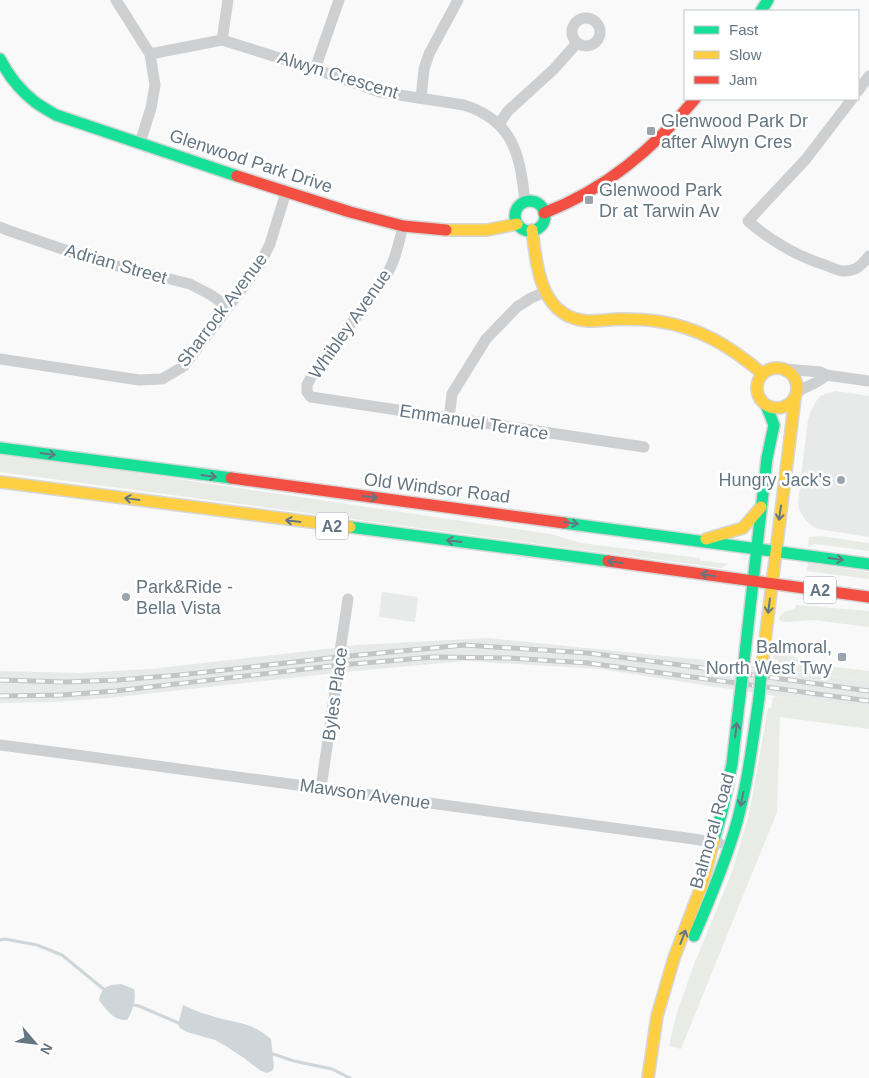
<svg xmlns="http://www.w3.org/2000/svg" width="869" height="1078" font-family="Helvetica,sans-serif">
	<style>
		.built { fill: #e8e9e9 }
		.green { fill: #e8ebe6 }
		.water { fill: #ced6d9 }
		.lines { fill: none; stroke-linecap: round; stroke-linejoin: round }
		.stream { stroke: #ced6d9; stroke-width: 3 }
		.fast-casing { stroke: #d5d6d7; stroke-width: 14 }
		.slow-casing { stroke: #d5d6d7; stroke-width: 14 }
		.jam-casing { stroke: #d5d6d7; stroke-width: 14 }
		.street { stroke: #cecfd0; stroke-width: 11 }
		.fast { stroke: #16e098; stroke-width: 11 }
		.slow { stroke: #ffcf43; stroke-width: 11 }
		.jam { stroke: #f24e42; stroke-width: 11 }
		.rail-casing { stroke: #c3c5c6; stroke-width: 5 }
		.rail { stroke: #fff; stroke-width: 3; stroke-dasharray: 9; stroke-linecap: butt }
		.fast-bridge-casing { stroke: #d5d6d7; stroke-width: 14; stroke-linecap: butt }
		.street-bridge { stroke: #cecfd0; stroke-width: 11 }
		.fast-bridge { stroke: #16e098; stroke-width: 11 }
		.oneway { stroke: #657683 }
		.poi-dot { fill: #99a4ac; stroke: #fff; stroke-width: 2 }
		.labels { text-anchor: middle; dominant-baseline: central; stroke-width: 5; stroke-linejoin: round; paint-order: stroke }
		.shield { fill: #fff; stroke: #939fa8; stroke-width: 1 }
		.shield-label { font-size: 16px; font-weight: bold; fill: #657683 }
		.street-label { font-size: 18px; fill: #657683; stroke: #fff }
		.poi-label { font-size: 18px; fill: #657683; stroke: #fff; text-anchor: start }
	</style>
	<rect width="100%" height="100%" fill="#f9f9f9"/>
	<path class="built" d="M836,391L869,396V537L818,529L812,526L806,521L799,509L798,502L808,419L811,411L815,403L820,396L828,393Z
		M382,592L418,597L415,622L379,617Z
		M488,638L714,661L869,682V707L776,696L600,669L464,661L355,671L108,698L53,702L0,703V671L80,673L151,669L318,650L357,645Z"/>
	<path class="green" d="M0,455L109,469L530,531L551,534L581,543L700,558V561H706L728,564L721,568L0,472Z
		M820,536L869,543V551L815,544L808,547L809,537Z
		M808,563L869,572V579L806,571Z
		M796,605L869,611V627L813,620L784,622L780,621L779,618L784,612L795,609Z
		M779,647H783L792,655L800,661L810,664L869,671V682L776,669L778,660L773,659C774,654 773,649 779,647Z
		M776,696L869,707V729L780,717L777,812L681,1049L669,1046L676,1016L693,967L732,872L749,815L768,708H771L773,697Z"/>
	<path class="water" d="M121,984L134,989C137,997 132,1013 127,1020C114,1021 106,1010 99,1000C102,986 108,985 121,984Z
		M183,1005C192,1009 200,1013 209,1015C233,1023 251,1021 271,1039L274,1067L272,1071L267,1073L261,1071L244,1058L224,1045L215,1040L187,1032L180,1028L178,1025Z"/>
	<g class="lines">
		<path class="stream" d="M0,940L5,939L37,945L62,955L106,991
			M129,1004L139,1006L181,1024
			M270,1053L294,1061L332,1069L350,1078"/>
		<g class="fast-casing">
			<path id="fast" d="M761,11L768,0
				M0,59C8,75 21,91 35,102C42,107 49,111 56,115L237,176
				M515 216a15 15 0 1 1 30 0a15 15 0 1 1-30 0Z
				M0,448L231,478
				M564,523L869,564
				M350,527L608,561
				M744,662L767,458L774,425L766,405
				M714,840L723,808L732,764L740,696
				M694,936C710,899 726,861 737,822C748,781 753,739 759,698"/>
		</g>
		<g class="slow-casing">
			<path id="slow" d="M446,230H487L517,224
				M532,230C537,266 540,318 588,321C598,321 608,320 618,319C631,319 643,319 656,321C699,327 730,346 763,374
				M757 388a20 20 0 1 1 40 0a20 20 0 1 1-40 0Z
				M0,482L350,527
				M706,539L743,528L761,507
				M762,665L795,398
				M648,1078L657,1016L674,958L703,882L714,840"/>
		</g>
		<g class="jam-casing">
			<path id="jam" d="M237,176L350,212L403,226L446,230
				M544,213C606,189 653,149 695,99
				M231,478L564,523
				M608,561L869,597"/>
		</g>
		<path class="street" d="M116,0L150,54L155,85L151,108L140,143
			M572 32a14 14 0 1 1 28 0a14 14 0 1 1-28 0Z
			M222,40L228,0
			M150,54L222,40L315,69L380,92L464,105C514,121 520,155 525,202
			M315,69L339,0
			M858,91L869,76
			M421,98L424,69L429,54L458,0
			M852,99L806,159L748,221C771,241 797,256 825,265C831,267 838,271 844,271C856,271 862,265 869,256
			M499,124L508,111L554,69L577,43
			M403,226C397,251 394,266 379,287L311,377L307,385V392L311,397L644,447
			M0,227L7,230L97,261L190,284L211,295L228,307
			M0,359L139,380L162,379L184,366L259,266L270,244L286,192
			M785,369L820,372L826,375L869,381
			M797,392C806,386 820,383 826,375
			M449,418L452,394L486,339L517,307L531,298L545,292
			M341,645L348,599
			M0,745L69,754L694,839L719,843
			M321,788L337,677"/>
		<use href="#fast" class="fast"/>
		<use href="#slow" class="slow"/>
		<use href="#jam" class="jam"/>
		<g class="rail-casing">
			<path id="rail" d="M0,680L66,682L118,680L180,675L339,657L464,645L588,653L673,664L869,691
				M0,696L62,695L115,691L340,665L434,657L509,658L588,663L869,701"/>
		</g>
		<use href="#rail" class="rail"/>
		<g class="fast-bridge-casing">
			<path id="fast-bridge" d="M740,696L744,662
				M759,698L762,665"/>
		</g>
		<path class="street-bridge" d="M337,677L341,645"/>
		<use href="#fast-bridge" class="fast-bridge"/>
	</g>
	<defs><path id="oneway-shaft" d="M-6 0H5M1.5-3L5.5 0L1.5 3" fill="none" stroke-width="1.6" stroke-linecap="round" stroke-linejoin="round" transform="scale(1.25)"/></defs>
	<g class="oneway">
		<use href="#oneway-shaft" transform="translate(48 454) rotate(8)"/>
		<use href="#oneway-shaft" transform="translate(209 476) rotate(8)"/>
		<use href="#oneway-shaft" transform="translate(370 497) rotate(7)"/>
		<use href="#oneway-shaft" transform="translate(132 499) rotate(-172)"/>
		<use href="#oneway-shaft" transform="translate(780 513) rotate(98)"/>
		<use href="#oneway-shaft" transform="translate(293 521) rotate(-173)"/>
		<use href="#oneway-shaft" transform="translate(571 523) rotate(8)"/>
		<use href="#oneway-shaft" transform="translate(454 541) rotate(-173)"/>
		<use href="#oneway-shaft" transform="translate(836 559) rotate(8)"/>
		<use href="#oneway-shaft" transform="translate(615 562) rotate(-172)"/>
		<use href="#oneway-shaft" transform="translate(708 575) rotate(-171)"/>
		<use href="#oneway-shaft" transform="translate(769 606) rotate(97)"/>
		<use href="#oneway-shaft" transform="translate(736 730) rotate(-83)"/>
		<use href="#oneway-shaft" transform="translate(742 799) rotate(102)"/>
		<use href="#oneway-shaft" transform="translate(683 937) rotate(-69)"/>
	</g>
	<g class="poi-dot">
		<rect x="646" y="126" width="10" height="10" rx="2.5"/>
		<rect x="584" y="195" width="10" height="10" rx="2.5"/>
		<circle cx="841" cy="480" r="5"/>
		<circle cx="126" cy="597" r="5"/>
		<rect x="837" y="652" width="10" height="10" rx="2.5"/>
	</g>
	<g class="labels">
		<g class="shield">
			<rect x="316" y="512.5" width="32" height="27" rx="4"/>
			<rect x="804" y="576.5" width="32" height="27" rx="4"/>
		</g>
		<g class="shield-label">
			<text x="332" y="526">A2</text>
			<text x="820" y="590">A2</text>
		</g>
		<g class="street-label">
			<text transform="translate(338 75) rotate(17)">Alwyn Crescent</text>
			<text transform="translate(251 161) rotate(18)">Glenwood Park Drive</text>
			<text transform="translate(116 264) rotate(16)">Adrian Street</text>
			<text transform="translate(222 310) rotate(-53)">Sharrock Avenue</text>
			<text transform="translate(350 324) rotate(-55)">Whibley Avenue</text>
			<text transform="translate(474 422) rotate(9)">Emmanuel Terrace</text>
			<text transform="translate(437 488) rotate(7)">Old Windsor Road</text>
			<text transform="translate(335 694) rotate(-82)">Byles Place</text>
			<text transform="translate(365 794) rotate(8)">Mawson Avenue</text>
			<text transform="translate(712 831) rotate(-74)">Balmoral Road</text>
		</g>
		<g class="poi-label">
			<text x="661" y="121">Glenwood Park Dr<tspan x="661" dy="21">after Alwyn Cres</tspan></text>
			<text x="599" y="190">Glenwood Park<tspan x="599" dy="21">Dr at Tarwin Av</tspan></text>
			<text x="831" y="480" text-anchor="end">Hungry Jack's</text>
			<text x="136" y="587">Park&amp;Ride -<tspan x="136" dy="21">Bella Vista</tspan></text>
			<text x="832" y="647" text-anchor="end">Balmoral,<tspan x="832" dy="21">North West Twy</tspan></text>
		</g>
	</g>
	<rect x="684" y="10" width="175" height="90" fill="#ffffff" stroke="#c1c8cd"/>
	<rect x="694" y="26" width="25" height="8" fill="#16e098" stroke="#c1c8cd"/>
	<text x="729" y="35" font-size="15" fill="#657683">Fast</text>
	<rect x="694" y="51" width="25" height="8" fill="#ffcf43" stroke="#c1c8cd"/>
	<text x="729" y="60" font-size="15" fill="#657683">Slow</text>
	<rect x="694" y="76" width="25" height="8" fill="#f24e42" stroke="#c1c8cd"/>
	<text x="729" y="85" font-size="15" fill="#657683">Jam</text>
	<g transform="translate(35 1043) rotate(118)" stroke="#ffffff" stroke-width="4" paint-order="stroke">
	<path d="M0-4L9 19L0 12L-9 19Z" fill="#657683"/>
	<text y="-8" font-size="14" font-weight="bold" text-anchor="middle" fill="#657683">N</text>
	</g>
</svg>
